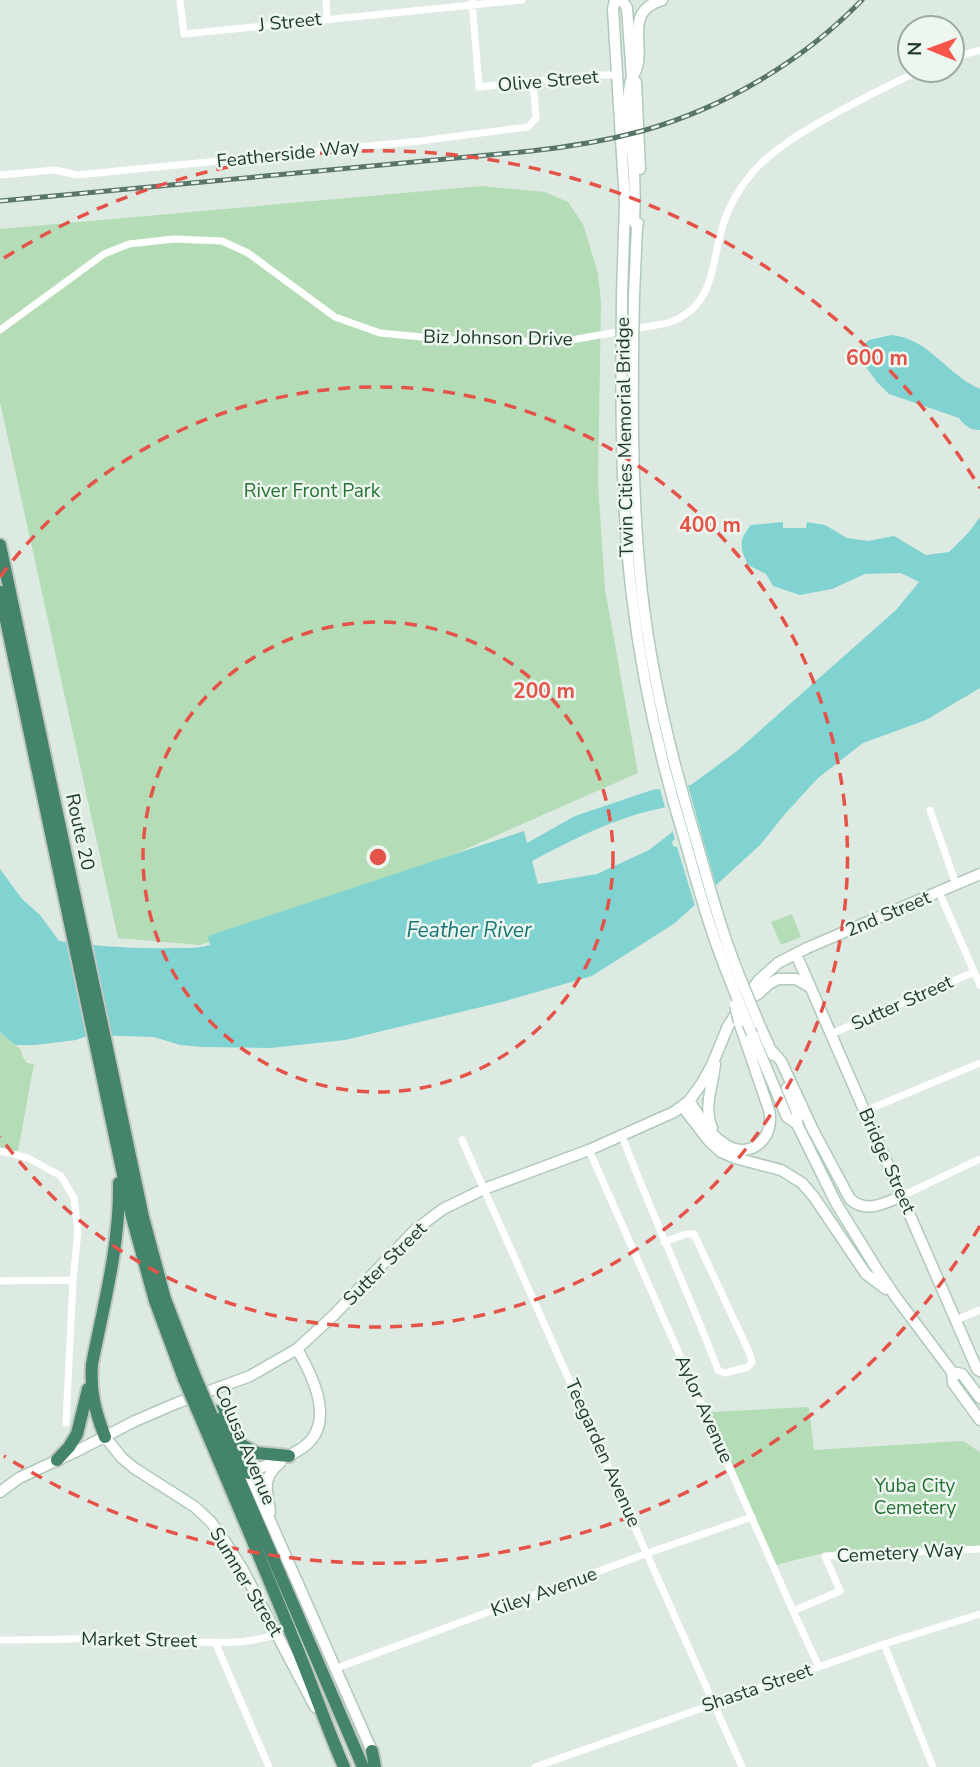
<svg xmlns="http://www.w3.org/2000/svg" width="980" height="1767" font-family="'Nunito Sans',sans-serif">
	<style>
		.green { fill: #b4ddb7 }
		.water { fill: #80d3d1; fill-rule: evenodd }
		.pier { fill: #ddeae1 }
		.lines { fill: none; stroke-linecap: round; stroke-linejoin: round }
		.secondary-casing { stroke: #afcabb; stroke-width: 13 }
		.trunk-casing { stroke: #c0c8c4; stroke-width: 16 }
		.minor { stroke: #fff; stroke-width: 7 }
		.secondary { stroke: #fff; stroke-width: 10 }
		.trunk { stroke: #43846a; stroke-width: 12 }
		.rail-casing { stroke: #587668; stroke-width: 5 }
		.rail { stroke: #edf7f0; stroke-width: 2.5; stroke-dasharray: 8; stroke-linecap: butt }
		.secondary-bridge-casing { stroke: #afcabb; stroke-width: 13; stroke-linecap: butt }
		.trunk-bridge-casing { stroke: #c0c8c4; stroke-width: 16; stroke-linecap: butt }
		.secondary-bridge { stroke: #fff; stroke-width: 10 }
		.trunk-bridge { stroke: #43846a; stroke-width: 12 }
		.ring { fill: none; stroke: #e45248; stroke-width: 3.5; stroke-dasharray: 12 9 }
		.labels { text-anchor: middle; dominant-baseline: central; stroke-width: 5; stroke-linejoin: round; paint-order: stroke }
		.street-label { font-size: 19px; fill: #1e3a2d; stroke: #edf7f0 }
		.park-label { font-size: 19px; fill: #267235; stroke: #edf7f0 }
		.water-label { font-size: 21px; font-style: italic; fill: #167876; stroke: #edf7f0 }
		.centre { fill: #e45248; stroke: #edf7f0; stroke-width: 3.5 }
		.ring-label { font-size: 21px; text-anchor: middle; font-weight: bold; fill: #e45248; stroke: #edf7f0; stroke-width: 5; stroke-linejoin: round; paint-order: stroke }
	</style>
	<rect width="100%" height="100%" fill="#ddeae1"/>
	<path class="green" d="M482,186L545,192L568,202L583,224L598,273L601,303L598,483L605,589L638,773L375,889L200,945L118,938L0,402V229Z
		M792,914L801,937L781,945L771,922Z
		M0,1032L21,1050L22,1056L27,1063L34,1064L18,1151L0,1152Z
		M809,1407L814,1450L963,1441L980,1452V1546L819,1554L776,1565L710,1412Z"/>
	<path class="water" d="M891,335C929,338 947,375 980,389V430C971,431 964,425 959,418L889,394L877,382L862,362L860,348L869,340Z
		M980,517V688L926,720L863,743L818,778L785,814L761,844L675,923L592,976L502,1002L345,1040L270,1048L202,1047L180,1045L154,1037L90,1035L76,1040L35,1045H15L0,1032V869L22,899L40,915L59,941C96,946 133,949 171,948C184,948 197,949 210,945L208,936L524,831L527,843L575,816L652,790L691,785L737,751L896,610L919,582L901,573L865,574L832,589L800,595L773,586L766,574L748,565C740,547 738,541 751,525L783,522V528H806L807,522L825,525L847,538L868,541L894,536L926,555L949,552L969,532ZM674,806L681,818L671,833L649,850L597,874L538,884L532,861C576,838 624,813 674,806Z"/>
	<path class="pier" d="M687,782L717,889L696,909L677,847L673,846L672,842L675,839L671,827L677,817L673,810L666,811L659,786Z"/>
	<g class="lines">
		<g class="secondary-casing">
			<path id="secondary" d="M615,0L613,9L625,203L622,295
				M622,0L627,8L632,77C624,101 631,136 633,161C635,181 635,202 634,222L637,226
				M632,77C651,53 619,13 662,0
				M634,80L636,82L640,169
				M634,296L637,226L638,223
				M796,954L977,1369L980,1371
				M744,1001L758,994L769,984L778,979H796L810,987
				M759,1024L773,1055
				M752,1034L787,1117L797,1124L836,1203L875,1266L895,1296L952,1372L953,1383L980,1420
				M771,1050L781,1061L813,1130L850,1199C866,1214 885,1203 902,1196
				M787,1088L797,1112V1124
				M689,1101C699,1115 708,1133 723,1143C748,1162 776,1139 769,1110L739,1022
				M682,1106L709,1141L721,1152L735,1158L781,1170L802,1183L814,1197L866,1274L886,1289
				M712,1128C703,1106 713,1086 715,1064
				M297,1349C314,1378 338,1427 299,1450C284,1460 266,1464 249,1473L372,1751
				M952,1372L962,1374L980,1398
				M105,1437L122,1458L134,1468L195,1507L211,1522L224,1540L243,1570L315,1707
				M0,1492L19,1478L77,1451L135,1421L177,1403L250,1376L297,1349L334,1315L415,1230L443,1209L484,1189L589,1150L674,1112L689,1101L702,1083L712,1065L728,1026L758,981L778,963L807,948L980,874
				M270,1512C267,1491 261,1478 280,1463"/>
		</g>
		<g class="trunk-casing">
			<path id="trunk" d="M0,545L143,1217L165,1299L194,1374
				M0,592L132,1217L155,1301L184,1379
				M219,1411L249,1473
				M212,1416L363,1767
				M202,1421C234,1496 266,1572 297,1648C313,1687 327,1728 344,1767
				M105,1437C95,1411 90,1392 92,1364C104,1304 120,1244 119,1183
				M233,1440L257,1453L289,1456
				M57,1460L69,1447L77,1434L88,1389
				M372,1751L375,1767"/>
		</g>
		<path class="minor" d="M180,0L184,34L522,0
			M326,0L327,18
			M472,1L479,87L593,75H618
			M952,58L980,50
			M0,175L55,170L77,175L420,141L528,127L536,118L533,82
			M0,330L104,254L129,244L174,239L222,241L248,253L335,317L380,333L453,340L560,342L668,323C717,306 710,263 724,222C730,203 740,187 753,172C776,146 806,130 836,113C864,98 892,83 922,70
			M930,810L956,884
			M939,892L980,985
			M831,1034L974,972
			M865,1111L980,1063
			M622,1136C652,1215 688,1291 718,1370L725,1373L748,1367L752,1362L749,1352L694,1234H686L664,1242
			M462,1140L742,1767
			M589,1150L793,1611L819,1667
			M0,1151L28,1158L61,1176L74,1198L78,1231L73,1280L66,1423
			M902,1196L980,1159
			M0,1281L73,1280
			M956,1320L980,1310
			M793,1611L840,1591L825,1556L980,1549
			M0,1640C45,1640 91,1638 136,1638C182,1639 233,1650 277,1634
			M215,1642L269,1767
			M884,1644L933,1767
			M337,1668L648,1553L752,1517
			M535,1767L884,1644L980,1614"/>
		<use href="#secondary" class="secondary"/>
		<use href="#trunk" class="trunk"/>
		<g class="rail-casing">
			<path id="rail" d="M0,201L531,151C568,147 605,141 642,131C724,108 803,61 862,0"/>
		</g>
		<use href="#rail" class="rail"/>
		<g class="secondary-bridge-casing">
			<path id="secondary-bridge" d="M622,295C621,396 620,496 632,596C642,681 661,763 686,844C695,876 704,909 715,940C726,972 739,1003 752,1034
				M634,296C632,395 631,494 642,593C652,679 672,761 697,843C706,875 715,908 726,940C735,968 748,996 759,1024
				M735,1005L739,1022"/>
		</g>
		<g class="trunk-bridge-casing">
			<path id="trunk-bridge" d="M194,1374L212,1416
				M184,1379L202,1421"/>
		</g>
		<use href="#secondary-bridge" class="secondary-bridge"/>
		<use href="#trunk-bridge" class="trunk-bridge"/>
	</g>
	<g class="ring">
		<circle cx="378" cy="857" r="235"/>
		<path d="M0 577A470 470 0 1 1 0 1137"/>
		<path d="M980 1226A706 706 0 0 1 4 1456M4 258A706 706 0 0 1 980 488"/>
	</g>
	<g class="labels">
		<g class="street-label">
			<text transform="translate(290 22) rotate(-6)">J Street</text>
			<text transform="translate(548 81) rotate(-5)">Olive Street</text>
			<text transform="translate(288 154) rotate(-6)">Featherside Way</text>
			<text transform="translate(498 338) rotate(1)">Biz Johnson Drive</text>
			<text transform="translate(625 437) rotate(-91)">Twin Cities Memorial Bridge</text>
			<text transform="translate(80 832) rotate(78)">Route 20</text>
			<text transform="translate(888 914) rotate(-23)">2nd Street</text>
			<text transform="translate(902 1003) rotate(-24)">Sutter Street</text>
			<text transform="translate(887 1161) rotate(66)">Bridge Street</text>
			<text transform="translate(385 1264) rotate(-45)">Sutter Street</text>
			<text transform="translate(704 1409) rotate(66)">Aylor Avenue</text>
			<text transform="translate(245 1445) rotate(67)">Colusa Avenue</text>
			<text transform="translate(603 1453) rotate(66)">Teegarden Avenue</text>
			<text transform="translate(900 1553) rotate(-3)">Cemetery Way</text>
			<text transform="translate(246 1582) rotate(59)">Sumner Street</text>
			<text transform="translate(544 1592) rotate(-20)">Kiley Avenue</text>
			<text transform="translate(139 1640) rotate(1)">Market Street</text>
			<text transform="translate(757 1688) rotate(-19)">Shasta Street</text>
		</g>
		<g class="park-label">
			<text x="312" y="491">River Front Park</text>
			<text x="915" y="1486">Yuba City<tspan x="915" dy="22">Cemetery</tspan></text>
		</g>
		<g class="water-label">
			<text x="469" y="930">Feather River</text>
		</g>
	</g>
	<circle cx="378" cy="857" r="10" class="centre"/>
	<g class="ring-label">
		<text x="877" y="365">600 m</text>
		<text x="710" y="532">400 m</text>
		<text x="544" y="698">200 m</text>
	</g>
	<g transform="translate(931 49) rotate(271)"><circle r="33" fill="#edf7f0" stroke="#9aaba2" stroke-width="2"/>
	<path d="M0-5L12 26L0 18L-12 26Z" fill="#fa554b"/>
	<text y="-10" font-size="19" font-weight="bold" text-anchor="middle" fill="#1e3a2d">N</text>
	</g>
</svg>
